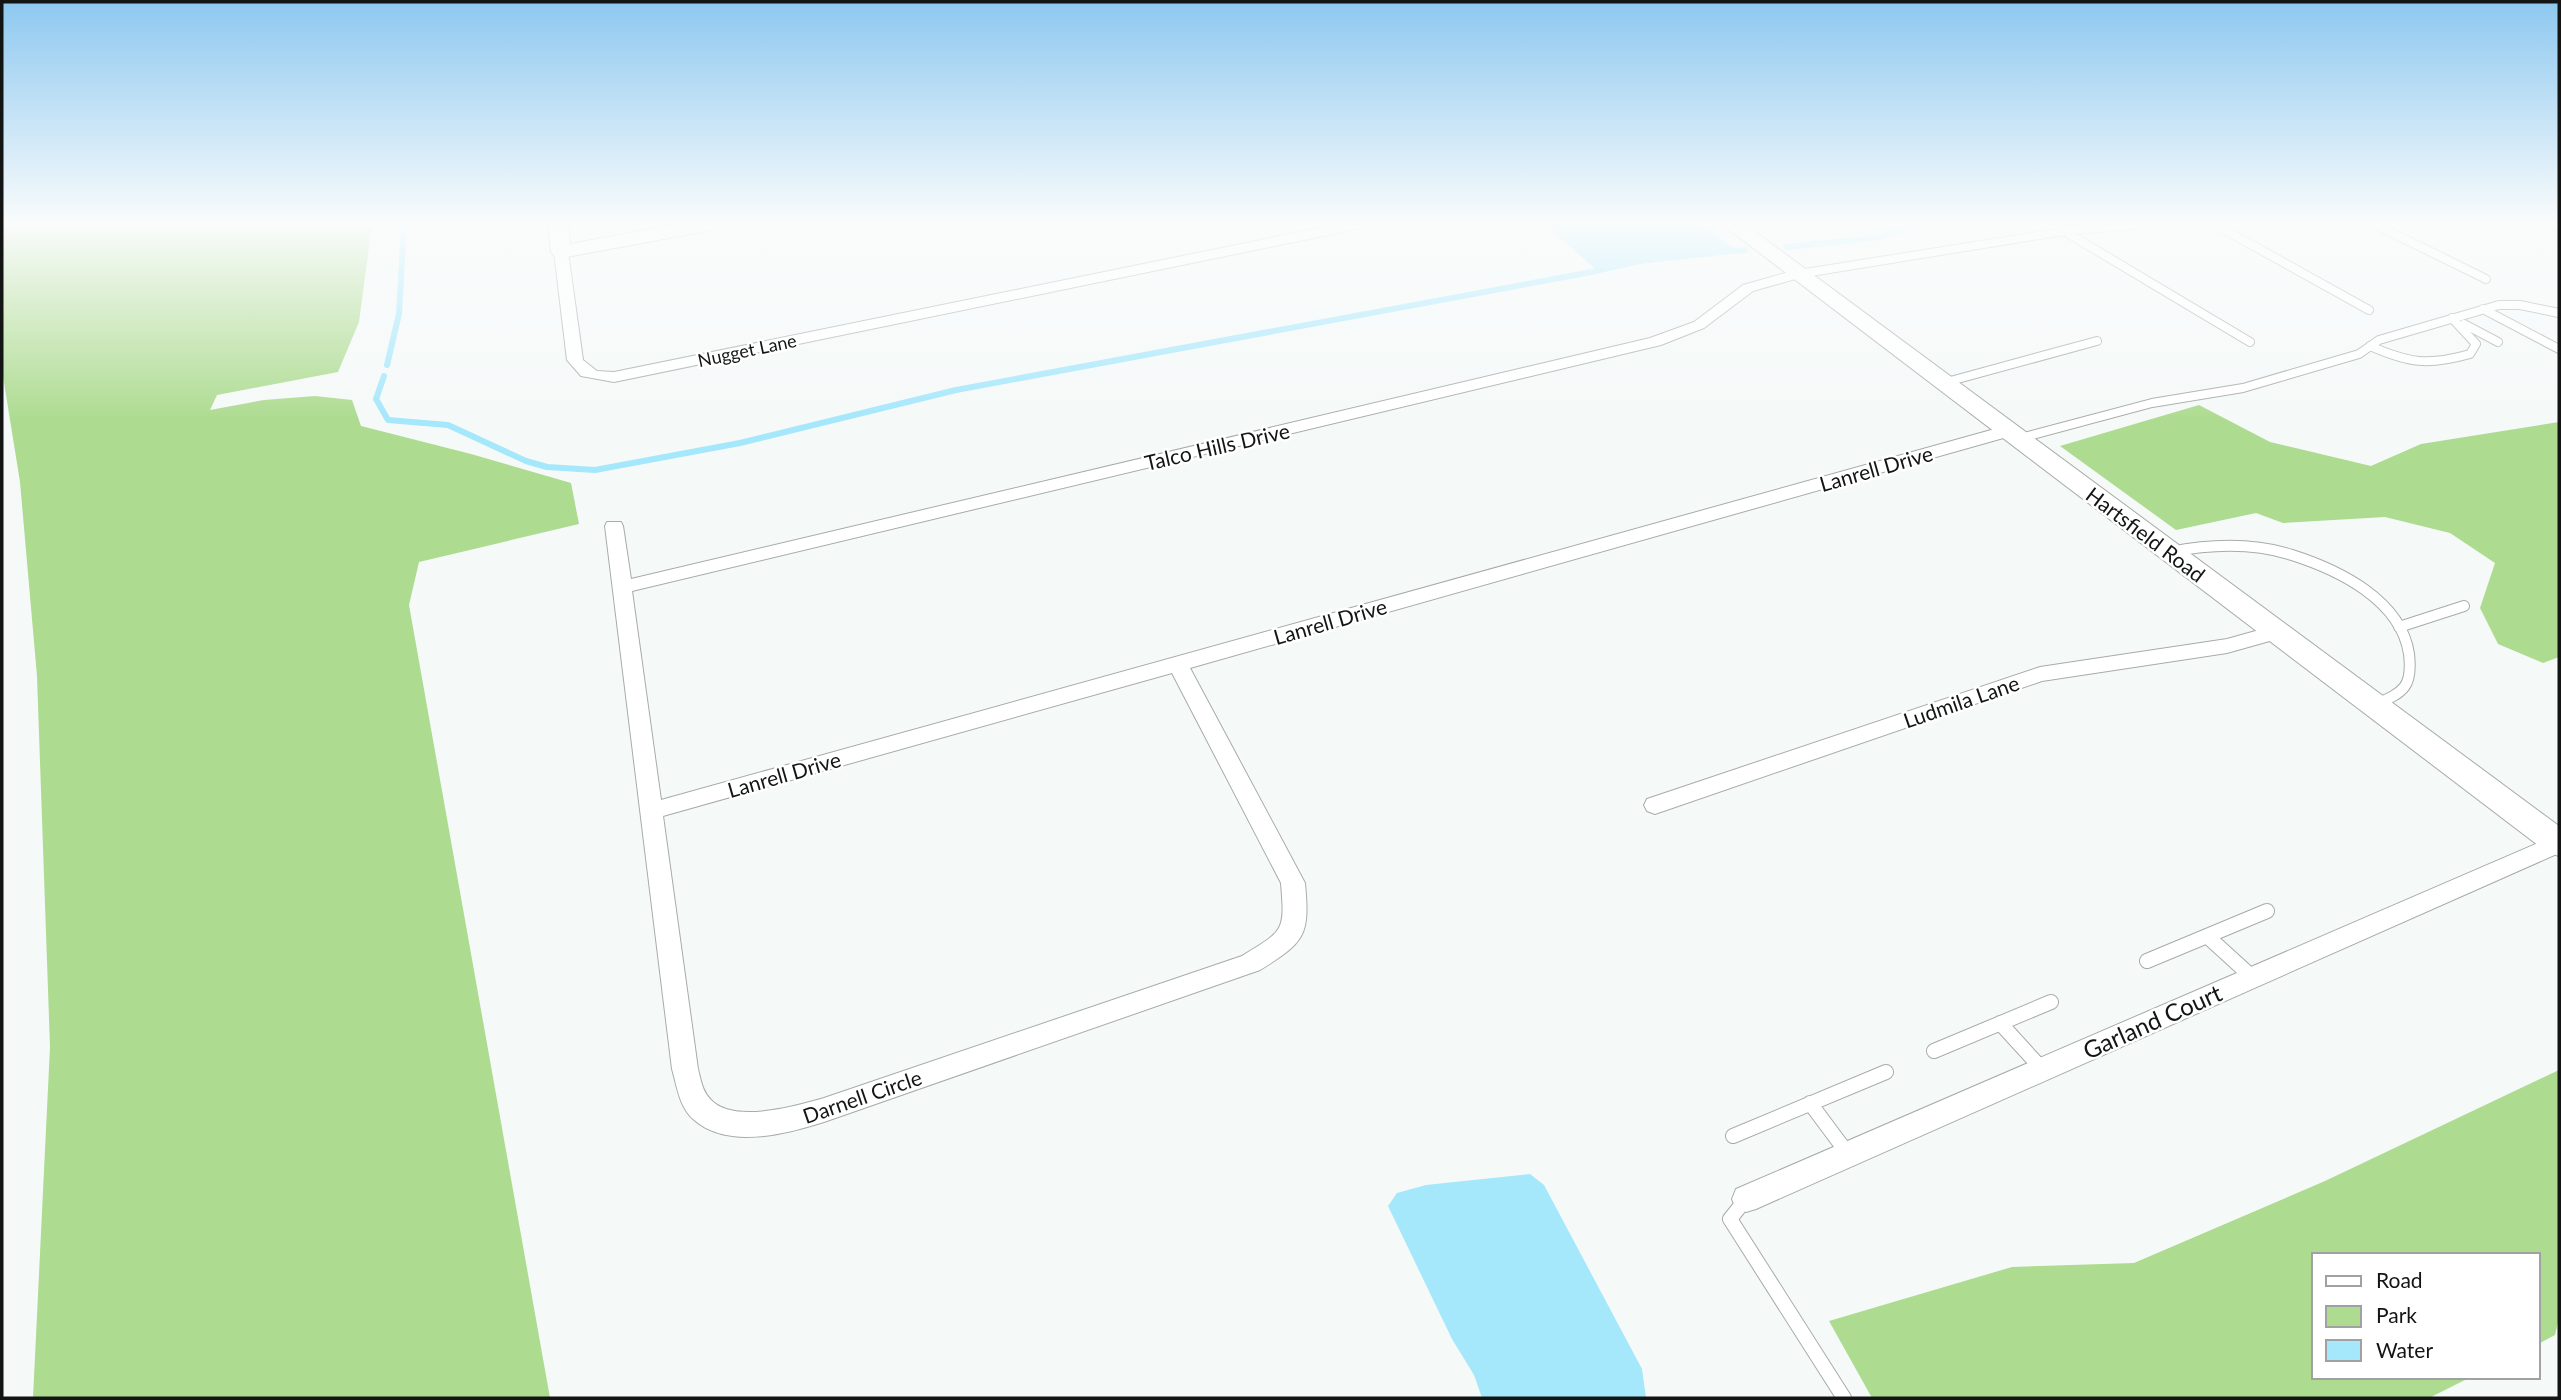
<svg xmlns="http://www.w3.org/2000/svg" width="2561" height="1400" font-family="Lato,sans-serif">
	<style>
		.green { fill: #addb90 }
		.water { fill: #a5e7fb }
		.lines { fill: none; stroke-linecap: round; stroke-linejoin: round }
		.stream { stroke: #a5e7fb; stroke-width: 6 }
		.lane-far2-casing { stroke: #a7abaa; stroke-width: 10 }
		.lane-far1-casing { stroke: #a7abaa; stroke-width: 12 }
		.lane-casing { stroke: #a7abaa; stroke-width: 16 }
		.street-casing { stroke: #a7abaa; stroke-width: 2 }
		.secondary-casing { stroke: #a7abaa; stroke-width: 2 }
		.lane-far2 { stroke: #fff; stroke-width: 8 }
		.lane-far1 { stroke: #fff; stroke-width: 10 }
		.lane { stroke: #fff; stroke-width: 14 }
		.street { fill: #fff; fill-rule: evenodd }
		.secondary { fill: #fff; fill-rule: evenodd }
		.labels { text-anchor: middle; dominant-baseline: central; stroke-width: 5; stroke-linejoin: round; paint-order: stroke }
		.far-street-label { font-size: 18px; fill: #131514; stroke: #fff }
		.street-label { font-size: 21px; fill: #131514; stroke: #fff }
		.near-street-label { font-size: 24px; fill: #131514; stroke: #fff }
	</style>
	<rect width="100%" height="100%" fill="#f5f9f8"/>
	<path class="green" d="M2,225H372L359,322L338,372L217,395L210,410L264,400L315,396L352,400L361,426L471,454L571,483L579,524L419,562L409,605L550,1398H33L50,1047L37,676L20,482L2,370Z
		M2199,405L2270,442L2371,466L2421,444L2559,422V657L2543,663L2498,644L2480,608L2495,563L2450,533L2385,517L2283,523L2256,513L2176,530L2060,446Z
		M2559,1070V1318L2555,1335L2538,1344V1255H2314V1377H2471L2429,1398H1872L1829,1321L2012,1267L2134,1263L2325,1181Z"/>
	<path class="water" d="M1554,225H1704L1740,253L1640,264L1600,273L1550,229Z
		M1530,1174L1544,1185L1642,1369L1646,1398H1482L1474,1375L1452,1339L1388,1206L1397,1193L1426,1185Z"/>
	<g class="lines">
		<path class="stream" d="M1787,247L1874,238L1920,225
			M1735,251L1745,250
			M387,365L399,314L404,225
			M384,376L376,399L388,420L448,425L526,461L547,467L595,470L740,443L956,390L1597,271"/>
		<g class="lane-far2-casing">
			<path id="lane-far2" d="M2216,225L2369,310
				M2376,225L2486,279
				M2553,225L2559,228
				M2064,231L2250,342
				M2483,309L2559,349
				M2464,324L2498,342
				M2370,346C2409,363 2428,366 2470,354L2476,344L2452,318
				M1943,383L2097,341
				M2017,439L2152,403L2243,388L2359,354L2379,340L2499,305H2520L2559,313"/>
		</g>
		<g class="lane-far1-casing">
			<path id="lane-far1" d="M2170,552C2211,544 2252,542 2292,555C2339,570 2401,600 2409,654C2413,688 2403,692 2375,705
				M2399,627L2464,606"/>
		</g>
		<g class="lane-casing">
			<path id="lane" d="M2207,936L2252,977
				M2147,961L2267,911
				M2000,1023L2042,1069
				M1934,1051L2051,1002
				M1810,1103L1848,1154
				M1733,1136L1886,1072
				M1746,1199L1730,1219L1844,1398"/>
		</g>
		<g class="street-casing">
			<path id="street" d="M1334,225H1364L1357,229L614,382L581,376L567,360L554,252L561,248L568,252L583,360L597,371L614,372Z
				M2081,225H2145L2138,229L2064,235L1799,278L1753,291L1704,328L1661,345L632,591L661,800L2002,427L2008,426L2017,431L2014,435L1190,668L1305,883C1310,936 1305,942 1260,970L824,1122C786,1134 727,1150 693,1119C679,1106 677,1086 672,1069L605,526L607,522H621L623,526L631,579L1650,338L1694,322L1743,285L1792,271ZM1172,673L1281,883C1285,932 1284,930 1242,956L824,1098C796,1106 734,1124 711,1100C702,1091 701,1080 698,1069L663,816Z
				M2277,625L2284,627L2287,632L2284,637L2227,653L2042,681L1655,814L1647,811L1644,805L1647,799L2040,667L2227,639Z
				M2559,834V853L1756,1209L1746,1212L1736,1209L1732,1199L1736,1189Z"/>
		</g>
		<g class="secondary-casing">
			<path id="secondary" d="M548,225H568L570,244L672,225H717L707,231L561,258L554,256L551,252Z
				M1723,225H1746L2559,826V856L2547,852Z"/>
		</g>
		<use href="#lane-far2" class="lane-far2"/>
		<use href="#lane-far1" class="lane-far1"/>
		<use href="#lane" class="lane"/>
		<use href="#street" class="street"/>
		<use href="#secondary" class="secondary"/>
	</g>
	<linearGradient id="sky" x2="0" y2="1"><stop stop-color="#8dc8f0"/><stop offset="0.53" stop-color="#fafcfc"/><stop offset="1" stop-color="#fafcfc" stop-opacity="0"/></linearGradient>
	<rect width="2561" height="421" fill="url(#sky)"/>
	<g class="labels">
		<g class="far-street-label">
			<text transform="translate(747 350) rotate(-12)">Nugget Lane</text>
		</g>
		<g class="street-label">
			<text transform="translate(1217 446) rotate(-13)">Talco Hills Drive</text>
			<text transform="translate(1876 468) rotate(-16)">Lanrell Drive</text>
			<text transform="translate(2146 534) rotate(37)">Hartsfield Road</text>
			<text transform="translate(1330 621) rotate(-16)">Lanrell Drive</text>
			<text transform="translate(1961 701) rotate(-19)">Ludmila Lane</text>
			<text transform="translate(784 774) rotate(-16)">Lanrell Drive</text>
			<text transform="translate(862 1096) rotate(-19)">Darnell Circle</text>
		</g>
		<g class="near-street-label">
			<text transform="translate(2152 1021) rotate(-24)">Garland Court</text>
		</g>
	</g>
	<rect width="2561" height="1400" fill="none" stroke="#131514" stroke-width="7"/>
	<rect x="2312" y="1253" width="228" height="126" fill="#ffffff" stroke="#a1a1a1" stroke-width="2"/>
	<rect x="2326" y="1276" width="35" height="10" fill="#ffffff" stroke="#a1a1a1" stroke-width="2"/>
	<text x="2376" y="1288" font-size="21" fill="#131514">Road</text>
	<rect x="2326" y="1306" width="35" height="21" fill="#addb90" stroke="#a1a1a1" stroke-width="2"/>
	<text x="2376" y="1323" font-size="21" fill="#131514">Park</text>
	<rect x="2326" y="1340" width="35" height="21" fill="#a5e7fb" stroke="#a1a1a1" stroke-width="2"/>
	<text x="2376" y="1358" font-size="21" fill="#131514">Water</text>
</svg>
